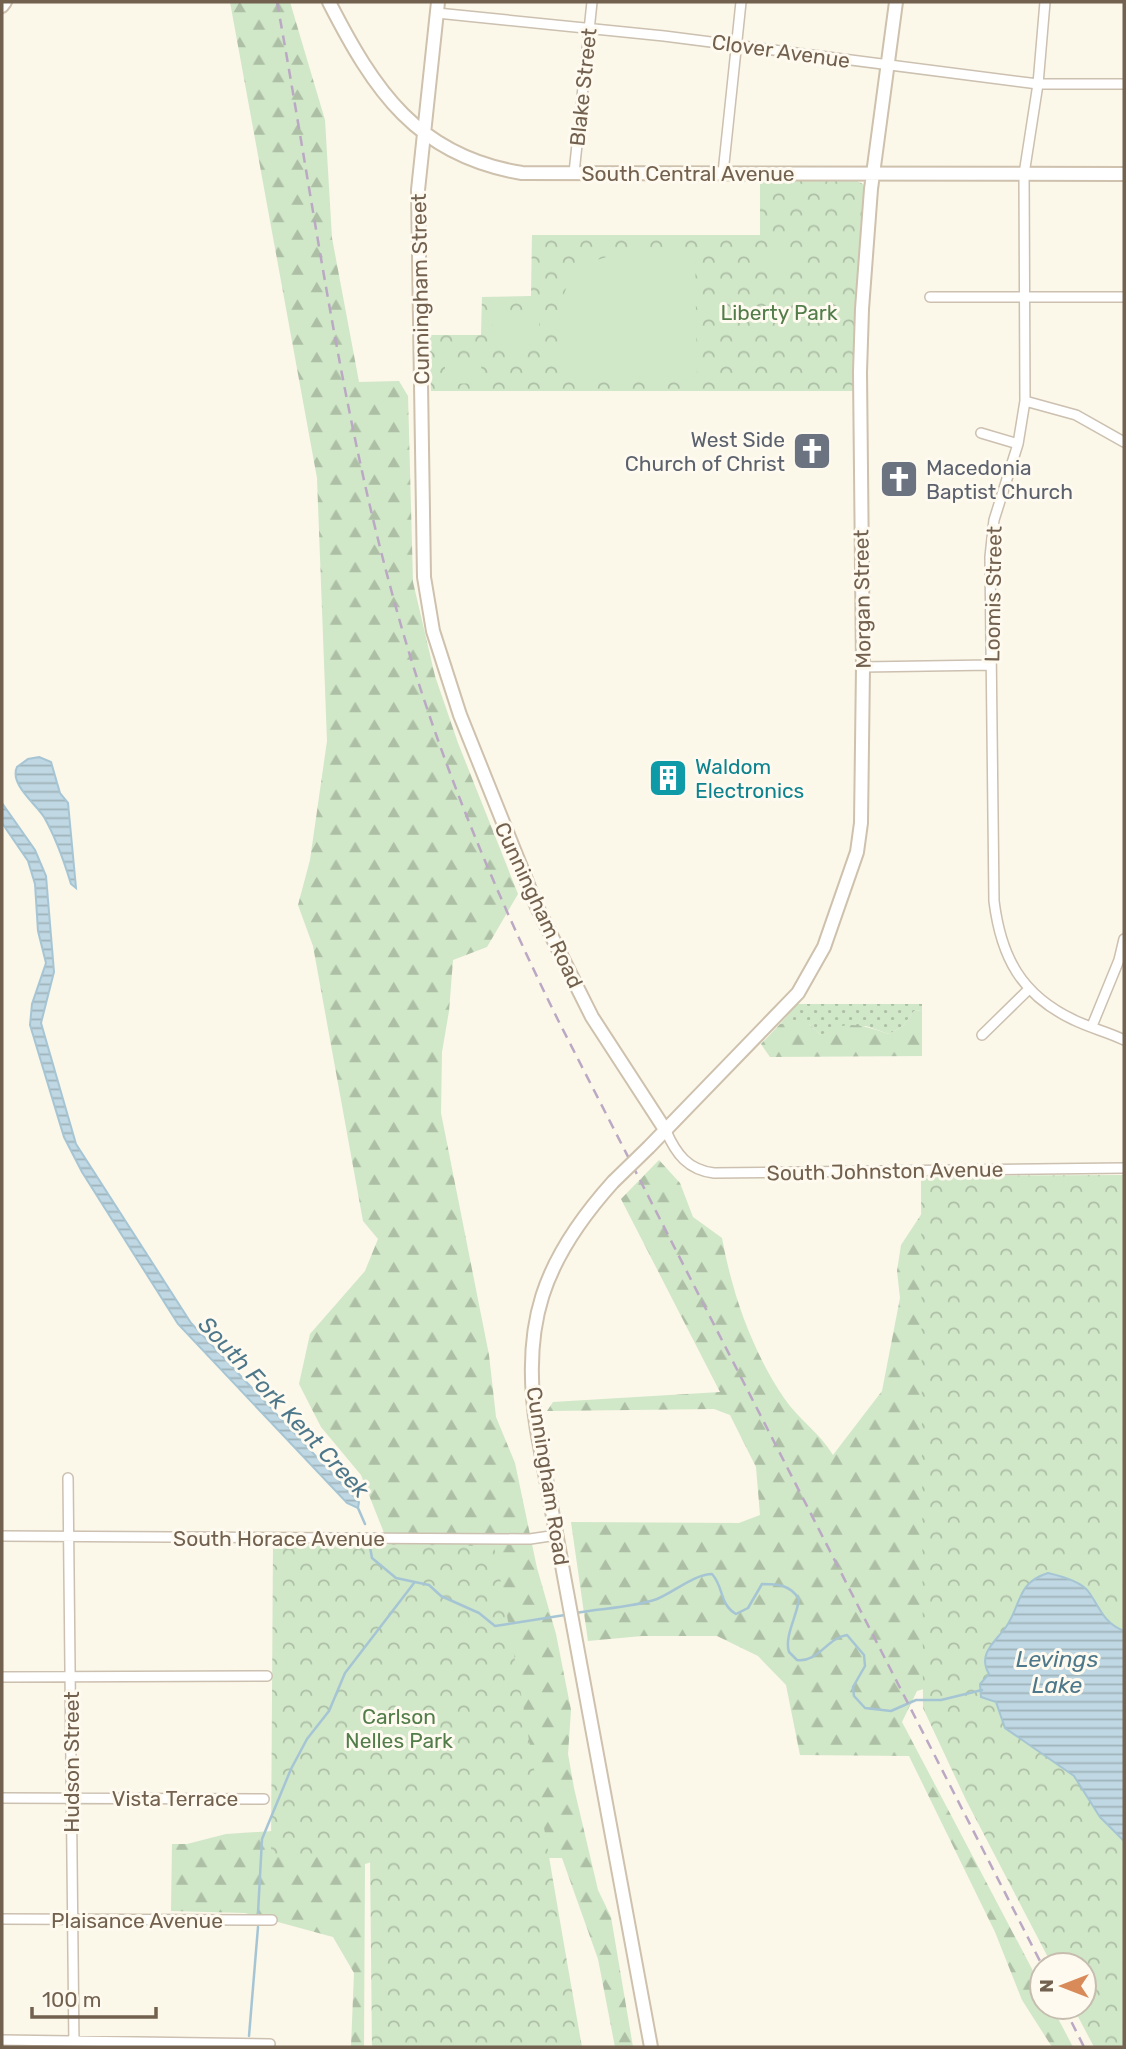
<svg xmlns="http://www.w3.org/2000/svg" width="1126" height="2049" font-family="Rubik,sans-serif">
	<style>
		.grass { fill: url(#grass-dots) }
		.forest { fill: url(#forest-firs) }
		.park { fill: url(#park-crowns) }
		.garden { fill: #d0e7c8 }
		.water { fill: url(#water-rules); stroke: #a6c5d4; stroke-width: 2 }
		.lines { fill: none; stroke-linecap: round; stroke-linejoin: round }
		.stream { stroke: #a6c5d4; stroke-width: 2.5 }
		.street-casing { stroke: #ccc0b0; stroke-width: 12 }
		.secondary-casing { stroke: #cec1ad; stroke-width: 16 }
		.street { stroke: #fff; stroke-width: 9 }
		.secondary { stroke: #fff; stroke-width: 12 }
		.rail { stroke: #bba8c4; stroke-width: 2.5; stroke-dasharray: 10 7; stroke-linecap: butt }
		.secondary-bridge-casing { stroke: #cec1ad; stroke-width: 16; stroke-linecap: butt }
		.secondary-bridge { stroke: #fff; stroke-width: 12 }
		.labels { text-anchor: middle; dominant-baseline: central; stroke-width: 6; stroke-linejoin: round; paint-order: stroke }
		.street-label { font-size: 21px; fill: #73614f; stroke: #fefaef }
		.park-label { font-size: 21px; fill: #527d4b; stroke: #fefaef }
		.worship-label { font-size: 21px; fill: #5b616d; stroke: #fefaef; text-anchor: end }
		.culture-label { font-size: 21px; fill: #0d838f; stroke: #fefaef; text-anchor: start }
		.water-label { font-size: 23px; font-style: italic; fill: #4d778a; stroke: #fefaef }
	</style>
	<defs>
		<pattern id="grass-dots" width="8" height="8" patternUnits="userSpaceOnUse" patternTransform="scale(1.75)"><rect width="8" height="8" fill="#d0e7c8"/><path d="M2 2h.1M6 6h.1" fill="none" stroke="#adbfa5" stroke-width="1.8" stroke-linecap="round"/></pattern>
		<pattern id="forest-firs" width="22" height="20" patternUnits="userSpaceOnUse" patternTransform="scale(1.75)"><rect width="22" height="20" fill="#d0e7c8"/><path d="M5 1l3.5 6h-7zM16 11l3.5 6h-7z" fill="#adbfa5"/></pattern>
		<pattern id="park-crowns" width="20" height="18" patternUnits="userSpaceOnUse" patternTransform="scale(1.75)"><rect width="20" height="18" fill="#d0e7c8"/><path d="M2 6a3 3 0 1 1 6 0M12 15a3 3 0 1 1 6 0" fill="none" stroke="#adbfa5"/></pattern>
		<pattern id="water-rules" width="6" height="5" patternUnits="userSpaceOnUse" patternTransform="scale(1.75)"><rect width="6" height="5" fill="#bfd8e3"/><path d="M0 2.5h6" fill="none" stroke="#a0b3ba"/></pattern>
	</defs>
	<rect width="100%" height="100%" fill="#fbf7e9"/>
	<path class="grass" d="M797,1004H922V1010L914,1011L903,1026L889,1034L866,1026L821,1035L809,1024H780Z"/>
	<path class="forest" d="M230,2H290L325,120L332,238L359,382L399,381L408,396L413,582L435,676L458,743L518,894L487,947L453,960L449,1011L442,1052L441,1113L489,1355L496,1417L515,1463L537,1568L556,1634L571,1710L568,1754L574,1788L598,1890L611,1917L633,2047H615L598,1959L562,1858L389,1857L365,1864L364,2047H351L354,1973L333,1937L245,1913L171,1911L172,1844H187L226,1834L289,1830L394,1558L361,1475L321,1427L299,1384L310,1334L365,1271L378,1239L363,1221L313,946L298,905L310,860L327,741L317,478Z
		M922,1010V1056L770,1057L761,1044L780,1024H809L821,1035C847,1019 861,1025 889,1034L903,1026L914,1011Z
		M659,1160L680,1183L693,1217L722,1238C732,1293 752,1351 784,1398C798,1419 819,1432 833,1455L882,1391L900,1298L897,1271L901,1245L930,1201L940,1684L917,1691L902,1722L1042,1988V2007H1052L1073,2047H1052L1022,2000L995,1932L909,1756L800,1755L786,1685L758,1656L717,1636H642L588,1641L571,1522L739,1523L760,1515L756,1467L730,1415L714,1409L547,1411L553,1402L720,1392L621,1199Z"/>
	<path class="park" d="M855,180L863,184L867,192L855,391H431L429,335H481L482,297L531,296L532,235H760V181Z
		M1124,1175V2047H1094L1073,2007H1084V1965H1052L966,1800L923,1708L921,1176Z
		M273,1543L494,1546C526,1713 552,1880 582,2047H372L370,1855H271Z"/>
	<path class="garden" d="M695,250L697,376L559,378C559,353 557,327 562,302C574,243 649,252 695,250Z
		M768,250L794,251V265H768Z
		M493,311H539V344L493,345Z
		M481,362L482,383L445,384V363Z"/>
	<path class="water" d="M39,757L51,762L60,793L68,803L76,888L71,884C64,861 56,838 44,817C36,804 9,784 17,767L28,759Z
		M2,803L35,850L46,876L54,972L41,1023L76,1144L191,1323L359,1502L358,1508L347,1503L178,1324L82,1172L64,1137L30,1025L32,1004L46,963L38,931L35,884L28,861L2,823Z
		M1048,1573C1061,1576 1080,1581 1088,1591C1100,1607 1103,1623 1124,1631V1841L1100,1817L1074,1776L1005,1728L996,1702L981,1697L980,1684L989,1674C977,1654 995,1642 1006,1627C1022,1604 1016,1583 1048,1573Z"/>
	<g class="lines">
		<path class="stream" d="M358,1508L365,1524
			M370,1547L372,1558L396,1578L429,1585L441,1596L479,1613L495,1626L565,1615
			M575,1613C602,1608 631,1608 657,1599C674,1592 695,1574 712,1574C724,1587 719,1604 736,1614L748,1608L762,1584C779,1584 790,1585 799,1599C797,1616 784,1637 789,1652L797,1660C818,1663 827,1638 847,1635L864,1655L865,1666L853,1687L854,1696L865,1708L891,1711L916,1700H941L982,1690
			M258,1913L262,1839L291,1769L307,1739L329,1711L345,1673L414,1583
			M249,2036L258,1927"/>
		<g class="street-casing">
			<path id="street" d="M1045,2L1038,84L1024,174L1025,401L1018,444L994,520L990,557L994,901C1001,957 1021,995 1074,1020C1090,1028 1108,1032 1124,1040
				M437,13L664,36L1038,84H1124
				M574,173L592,2
				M723,173L741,2
				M930,297H1124
				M1025,401L1076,415L1124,442
				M981,433L1018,444
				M863,667L991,665
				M1092,1026L1119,960L1124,939
				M982,1035L1029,989
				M666,1131C676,1154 688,1170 714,1173L1124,1168
				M68,1478L74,2047
				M2,1536L530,1539L557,1535
				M2,1677L267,1676
				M2,1798L264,1799
				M2,1919L272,1920
				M2,2040L270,2044"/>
		</g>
		<g class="secondary-casing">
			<path id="secondary" d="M329,2C374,90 417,156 522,173L1124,174
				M438,2L418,190L424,577L433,631L460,715L537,907L592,1017L666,1131
				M2,6L5,2
				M649,1147L798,993L824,947L857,852L861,823L863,667L860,372L862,309L871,189L896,2
				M613,1182C543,1260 520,1325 537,1430L651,2047"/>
		</g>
		<use href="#street" class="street"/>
		<use href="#secondary" class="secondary"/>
		<path class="rail" d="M277,2C313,199 339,400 392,593C432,742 490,882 558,1020L1042,1965
			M1064,2007L1084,2047"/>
		<g class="secondary-bridge-casing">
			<path id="secondary-bridge" d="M613,1182L649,1147"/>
		</g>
		<use href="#secondary-bridge" class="secondary-bridge"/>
	</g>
	<defs>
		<g id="church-square" transform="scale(2.0125)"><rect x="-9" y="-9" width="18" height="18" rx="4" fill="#6b7280" stroke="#fefaef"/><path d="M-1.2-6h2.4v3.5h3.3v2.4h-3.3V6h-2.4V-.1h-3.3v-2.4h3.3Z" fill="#fff"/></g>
		<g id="building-square" transform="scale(2.0125)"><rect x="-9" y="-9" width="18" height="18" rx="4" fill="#0f9aa8" stroke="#fefaef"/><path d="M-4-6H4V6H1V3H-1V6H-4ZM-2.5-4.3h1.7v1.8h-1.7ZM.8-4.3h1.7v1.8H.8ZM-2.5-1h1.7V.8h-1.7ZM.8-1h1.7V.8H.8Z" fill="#fff"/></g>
	</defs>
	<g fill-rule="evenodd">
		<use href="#church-square" x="812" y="451"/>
		<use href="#church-square" x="899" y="479"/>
		<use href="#building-square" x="668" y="778"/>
	</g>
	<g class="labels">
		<g class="street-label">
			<text transform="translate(781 51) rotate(8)">Clover Avenue</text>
			<text transform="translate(583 87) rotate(-84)">Blake Street</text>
			<text x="688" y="173">South Central Avenue</text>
			<text transform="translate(420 289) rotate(-91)">Cunningham Street</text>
			<text transform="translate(993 594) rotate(-89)">Loomis Street</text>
			<text transform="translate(862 599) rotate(-91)">Morgan Street</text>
			<text transform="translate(539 905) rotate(65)">Cunningham Road</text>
			<text transform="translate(885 1171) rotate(-1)">South Johnston Avenue</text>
			<text transform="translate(548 1476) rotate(81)">Cunningham Road</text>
			<text x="279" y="1538">South Horace Avenue</text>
			<text transform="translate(71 1762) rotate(-90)">Hudson Street</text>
			<text x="175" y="1798">Vista Terrace</text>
			<text x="137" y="1920">Plaisance Avenue</text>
		</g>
		<g class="park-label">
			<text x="779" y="312">Liberty Park</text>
			<text x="399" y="1716">Carlson<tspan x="399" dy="24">Nelles Park</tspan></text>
		</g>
		<g class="worship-label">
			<text x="785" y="439">West Side<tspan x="785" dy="24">Church of Christ</tspan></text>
			<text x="926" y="467" text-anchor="start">Macedonia<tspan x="926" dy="24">Baptist Church</tspan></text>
		</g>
		<g class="culture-label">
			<text x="695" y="766">Waldom<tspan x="695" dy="24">Electronics</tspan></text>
		</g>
		<g class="water-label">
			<text transform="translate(284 1407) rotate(47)">South Fork Kent Creek</text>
			<text x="1057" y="1659">Levings<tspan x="1057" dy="26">Lake</tspan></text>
		</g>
	</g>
	<rect width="1126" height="2049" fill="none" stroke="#73614f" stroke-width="7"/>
	<g transform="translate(1063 1986) rotate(270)"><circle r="33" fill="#fefaef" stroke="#c6bdaf" stroke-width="2"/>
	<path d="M0-5L12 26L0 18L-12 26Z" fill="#d98a59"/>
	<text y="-10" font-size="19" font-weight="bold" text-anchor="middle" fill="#73614f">N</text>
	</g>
	<path d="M32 2007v10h124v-10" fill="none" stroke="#73614f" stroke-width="3.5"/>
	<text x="42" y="2007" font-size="21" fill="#73614f" stroke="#fefaef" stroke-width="5" paint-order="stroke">100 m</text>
</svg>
